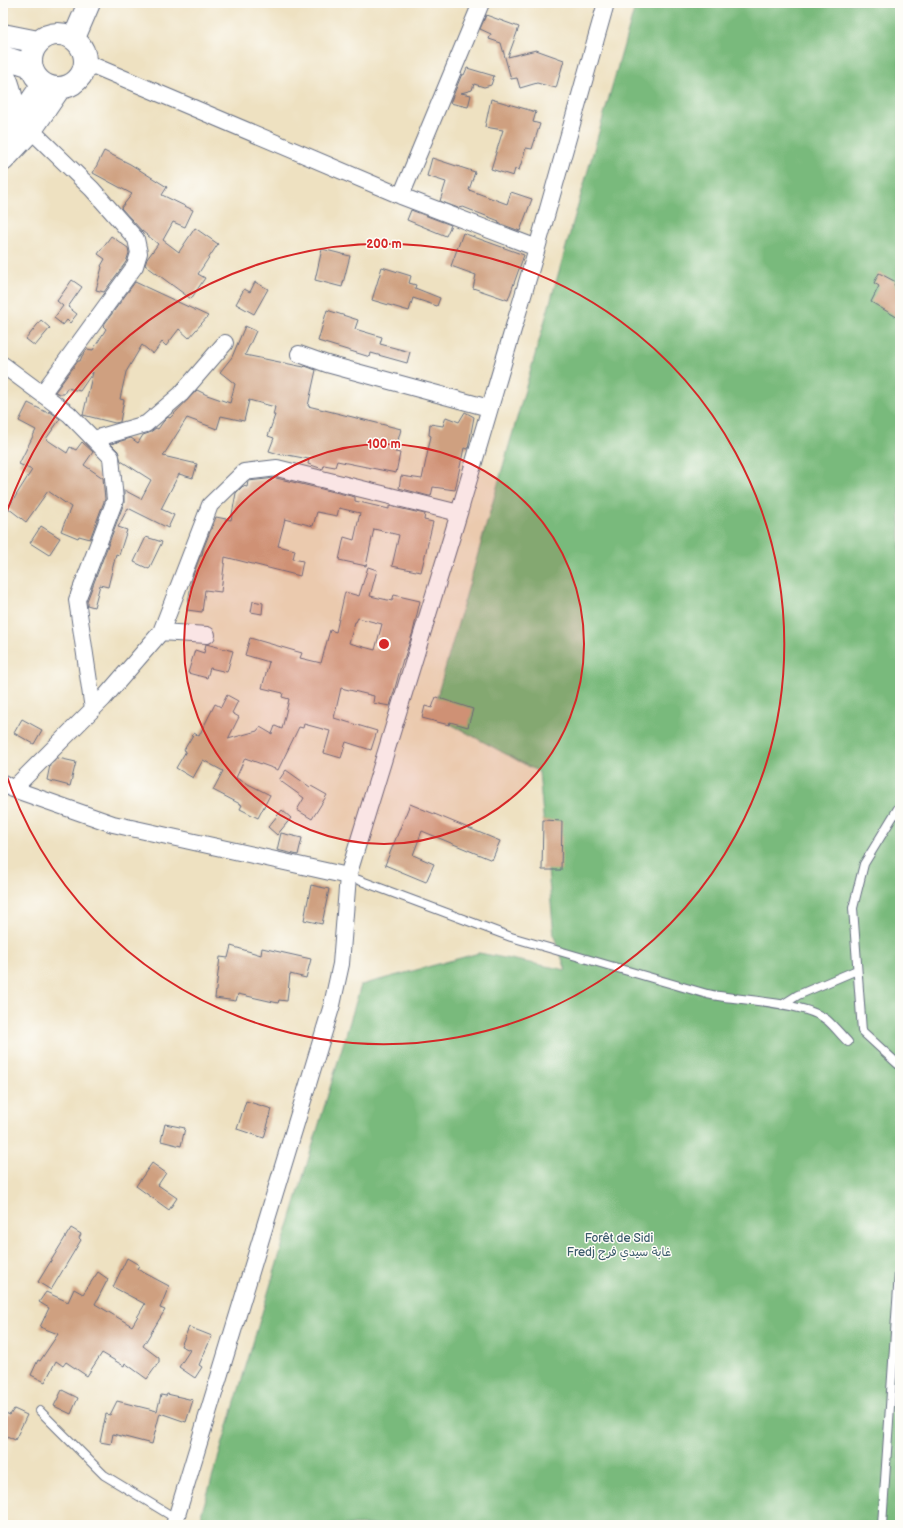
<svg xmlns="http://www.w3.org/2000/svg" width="903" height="1528" font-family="'Balsamiq Sans','Playpen Sans Arabic',sans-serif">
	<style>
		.forest { fill: #79ba7b; stroke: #4a746c }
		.building { fill: #cfa080; fill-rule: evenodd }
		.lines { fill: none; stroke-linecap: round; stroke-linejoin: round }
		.lane-casing { stroke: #656d81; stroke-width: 10 }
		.street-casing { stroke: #656d81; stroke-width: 18 }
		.secondary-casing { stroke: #656d81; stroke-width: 24 }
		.lane { stroke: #fff; stroke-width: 8 }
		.street { stroke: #fff; stroke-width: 16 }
		.secondary { stroke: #fff; stroke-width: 22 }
		.ring { fill: none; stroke: #d62828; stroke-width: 2 }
		.labels { text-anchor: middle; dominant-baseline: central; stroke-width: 3; stroke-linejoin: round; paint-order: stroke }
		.park-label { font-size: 12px; fill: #3a5a6b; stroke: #fdfcf7 }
		.centre { fill: #d62828; stroke: #fdfcf7; stroke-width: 2 }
		.ring-label { font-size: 12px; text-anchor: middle; font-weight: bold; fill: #d62828; stroke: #fdfcf7; stroke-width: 3; stroke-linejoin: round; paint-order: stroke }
	</style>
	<rect width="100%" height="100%" fill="#fdfcf7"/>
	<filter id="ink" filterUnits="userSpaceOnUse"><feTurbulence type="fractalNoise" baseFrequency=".025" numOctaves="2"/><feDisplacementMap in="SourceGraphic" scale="8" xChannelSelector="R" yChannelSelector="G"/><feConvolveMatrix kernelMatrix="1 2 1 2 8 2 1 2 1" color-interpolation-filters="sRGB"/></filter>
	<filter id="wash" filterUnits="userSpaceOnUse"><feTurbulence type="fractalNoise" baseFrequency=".012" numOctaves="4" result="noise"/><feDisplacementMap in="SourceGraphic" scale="16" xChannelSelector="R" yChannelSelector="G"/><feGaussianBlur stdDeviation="0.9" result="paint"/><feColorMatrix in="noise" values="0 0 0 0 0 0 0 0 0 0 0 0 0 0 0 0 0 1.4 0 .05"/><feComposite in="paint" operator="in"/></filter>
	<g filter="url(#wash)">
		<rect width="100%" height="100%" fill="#eee1c1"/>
		<path class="forest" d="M636,3H900V1525H198L361,985L479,953L566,970L554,936L539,772L432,714Z"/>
		<g id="blocks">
			<path class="building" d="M486,15L519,27L508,57L536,50L564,60L556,88L537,83L520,88L517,78L511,79L501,43L489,39L491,34L480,29Z
				M467,68L494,76L491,85L484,87L474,84L472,90L461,93L471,95L468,107L450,103L462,74L464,75Z
				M491,99L536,112L533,122L540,124L532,149L526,148L519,170L515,169L513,176L491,169L503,130L485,127Z
				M104,151L130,164L167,187L162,195L193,210L185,227L173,222L163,240L179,252L195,228L218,244L198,274L205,278L191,299L145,265L147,259L158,244L142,231L121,208L132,194L93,173Z
				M432,158L475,172L469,190L507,204L511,192L532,199L520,231L498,223L499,221L463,207L458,208L440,201L446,182L427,176Z
				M411,210L451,225L446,236L407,220Z
				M463,233L524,255L508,300L473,288L476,275L451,266Z
				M111,236L128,248L129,253L126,262L104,292L96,290L102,267L101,266L105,259L98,254Z
				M322,249L350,256L342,287L315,280Z
				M382,267L411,276L409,283L416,285L415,288L440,298L437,306L413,298L409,311L372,300Z
				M879,273L896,282L894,285L900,288V319L871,302L879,286L874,283Z
				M72,280L82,287L68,307L77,314L70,323L67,320L63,325L54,318L63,306L57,301Z
				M135,282L208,316L189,338L179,329L166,346L162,342L153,354L142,345L126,372L120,399L124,400L120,422L115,423L83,415L93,372L80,391L67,388L64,394H60L55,392L78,361H80L82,356L87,349L93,350L106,329L103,326Z
				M255,282L268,289L254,314L236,304L244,289L250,292Z
				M327,310L358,320L355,329L382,337L380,344L410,352L407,363L371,353L370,357L318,341Z
				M41,320L50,328L35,346L26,339Z
				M245,326L256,331L245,355L304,367L305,366L316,370L308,406L401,429L395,452L400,453L396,473L337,461L335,467L324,465L323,469L308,464L309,459L282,454V455L269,451L274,438L268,436L275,415H273L275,407L249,400L244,421L221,416L217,429L187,418L163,456L197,464L193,478L179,474L161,509L174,515L168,528L128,508L118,527L127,530L119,555L116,554L108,587L100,585L94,607L87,605V601L124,503V490L141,499L151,480L121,461L118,451L111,444L131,438L138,443L143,435L149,433L156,428L158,429L163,422L168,417L170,418L197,390L207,395L230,403L235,384L220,372L232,357Z
				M28,403L48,413L49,411L60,419L46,439L67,453L70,447L76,450L82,442L93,452L84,465L103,478L105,499L90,539L79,536L78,538L61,531L71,507L48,491L26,522L8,508L32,470L19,464L36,430L19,421Z
				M465,412L474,417L468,449L464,448L455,490L433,487L431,496H429L399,488L401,476L422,479L431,436L429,435L430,424L443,426L446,417L459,422Z
				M276,478L355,497V501L389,509V506L425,514L424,520L433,522L421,572L392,566L399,535L374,529L366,566L339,560L344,537L354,540L360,513L339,508L337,516L317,512L313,526L285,519L278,546L295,550L293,559L303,561L300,576L225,557L221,592L205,590L202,612L187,610L192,578L200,556H202L203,549L216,517L231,520L236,493L243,486L247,487L248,481Z
				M41,526L60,538L49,555L30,543Z
				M146,537L162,542L149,569L134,562Z
				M368,567L377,570L370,596L392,601L394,595L420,601L413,632L404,659H403L390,706L373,703L374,696L341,688L334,718L377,731L371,750L346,742L341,758L324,753L330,731L304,724L303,728L299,727L278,770L245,758L236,778L270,795L258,818L240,809L242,805L213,790L223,771L203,760L193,778L176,768L186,751L184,750L194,733L199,736L215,704L221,707L227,695L238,701L232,713L239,717L228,739L257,731L260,727L272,734L275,726L282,729L289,699L282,697L283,693L262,688L269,662L245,655L250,638L302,653L300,658L321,663L330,630L336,632L345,592L359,596ZM358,618L382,624L375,650L349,643L355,622H356Z
				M253,601L263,603L262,614L251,612Z
				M206,644L233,651L227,672L210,668L207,678L188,673L195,650L204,653Z
				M436,697L473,709L468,727L450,722L449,725L422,718L425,706L432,708Z
				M22,719L42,730L34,744L14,733Z
				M58,758L76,762L70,786L47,780L50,765Z
				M286,770L310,787L311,786L327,795L312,819L297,810L304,798L279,780Z
				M410,804L500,841L492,860L422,831L413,855L434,864L426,882L385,865Z
				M282,810L291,818L277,835L268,827Z
				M543,820L562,821L561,870H542Z
				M281,833L302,838L298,855L277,850Z
				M311,885L329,889L322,924L304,920Z
				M231,946L261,955L262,948L311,959L306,978L290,974L287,1001L279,1000L278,1003L238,994L236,1001L215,998L220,957L228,958Z
				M246,1101L272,1109L264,1138L237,1129Z
				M165,1124L185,1128L181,1146L161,1141Z
				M152,1163L166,1173L158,1185L177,1198L169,1210L136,1186Z
				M71,1228L81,1234L79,1238L81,1240L51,1290L38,1282Z
				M127,1258L139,1265L137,1269L169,1286L160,1308L165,1310L143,1346L159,1358V1362L147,1379L125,1363L124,1366L102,1353L87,1376L66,1362L63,1366L56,1361L45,1382L31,1375L38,1360L40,1361L58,1334L40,1327L49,1308L39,1302L46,1292L68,1302L74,1289L83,1294L98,1272L108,1279L95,1304L132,1326L145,1304L113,1287Z
				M189,1327L212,1336L199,1365L202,1367L195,1378L179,1367L190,1350L181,1346Z
				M62,1390L78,1398L71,1414L54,1406Z
				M167,1394L193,1400L186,1422L160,1413L152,1444L113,1434L111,1444L100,1442L106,1414L110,1415L117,1401L157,1411L161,1395L166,1396Z
				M14,1409L27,1415L15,1440L3,1434V1412L10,1415Z"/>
		</g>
	</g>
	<g filter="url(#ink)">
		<use href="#blocks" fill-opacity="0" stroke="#656d81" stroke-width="1"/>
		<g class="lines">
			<g class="lane-casing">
				<path id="lane" d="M900,805L864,864L853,908L862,1031L900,1066
					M348,876L511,937L707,994C739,1001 803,1001 827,1020C834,1026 841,1035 848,1042
					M782,1005L798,995L857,970
					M40,1411L104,1475L175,1518
					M882,1525L900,1258"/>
			</g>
			<g class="street-casing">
				<path id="street" d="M85,62L401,196L537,248
					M31,130L92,189L136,239L139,253L135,266L42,394
					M401,196L481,3
					M299,354L327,364L489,408
					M3,365L69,414L111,457L115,500L77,600L93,709
					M94,439L146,424L181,394L225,343
					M161,632L210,505L244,472L277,468L459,513
					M3,783L13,789L113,824L348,876
					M13,789L103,699L161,632L207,635
					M174,1525L332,1005L341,964L348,876L459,513L537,248L606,3"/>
			</g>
			<g class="secondary-casing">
				<path id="secondary" d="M31 61a27 27 0 1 1 54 0a27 27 0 1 1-54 0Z
					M3,35L38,42
					M74,38L89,3
					M3,57L31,66
					M3,73C12,89 13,108 15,125
					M3,139L15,125L43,84
					M3,160L31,130L59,89"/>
			</g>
			<use href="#lane" class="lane"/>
			<use href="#street" class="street"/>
			<use href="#secondary" class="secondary"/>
		</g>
	</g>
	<circle cx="384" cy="644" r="200" fill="#d62828" fill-opacity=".12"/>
	<g class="ring">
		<circle cx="384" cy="644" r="200"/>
		<path d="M4 520A400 400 0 1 1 4 768"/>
	</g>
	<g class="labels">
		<g class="park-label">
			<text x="619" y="1238">Forêt de Sidi<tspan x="619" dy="14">Fredj غابة سيدي فرج</tspan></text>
		</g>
	</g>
	<circle cx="384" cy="644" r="6" class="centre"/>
	<g class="ring-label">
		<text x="384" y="248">200 m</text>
		<text x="384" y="448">100 m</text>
	</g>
	<rect width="903" height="1528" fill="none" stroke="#fdfcf7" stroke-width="16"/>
</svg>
